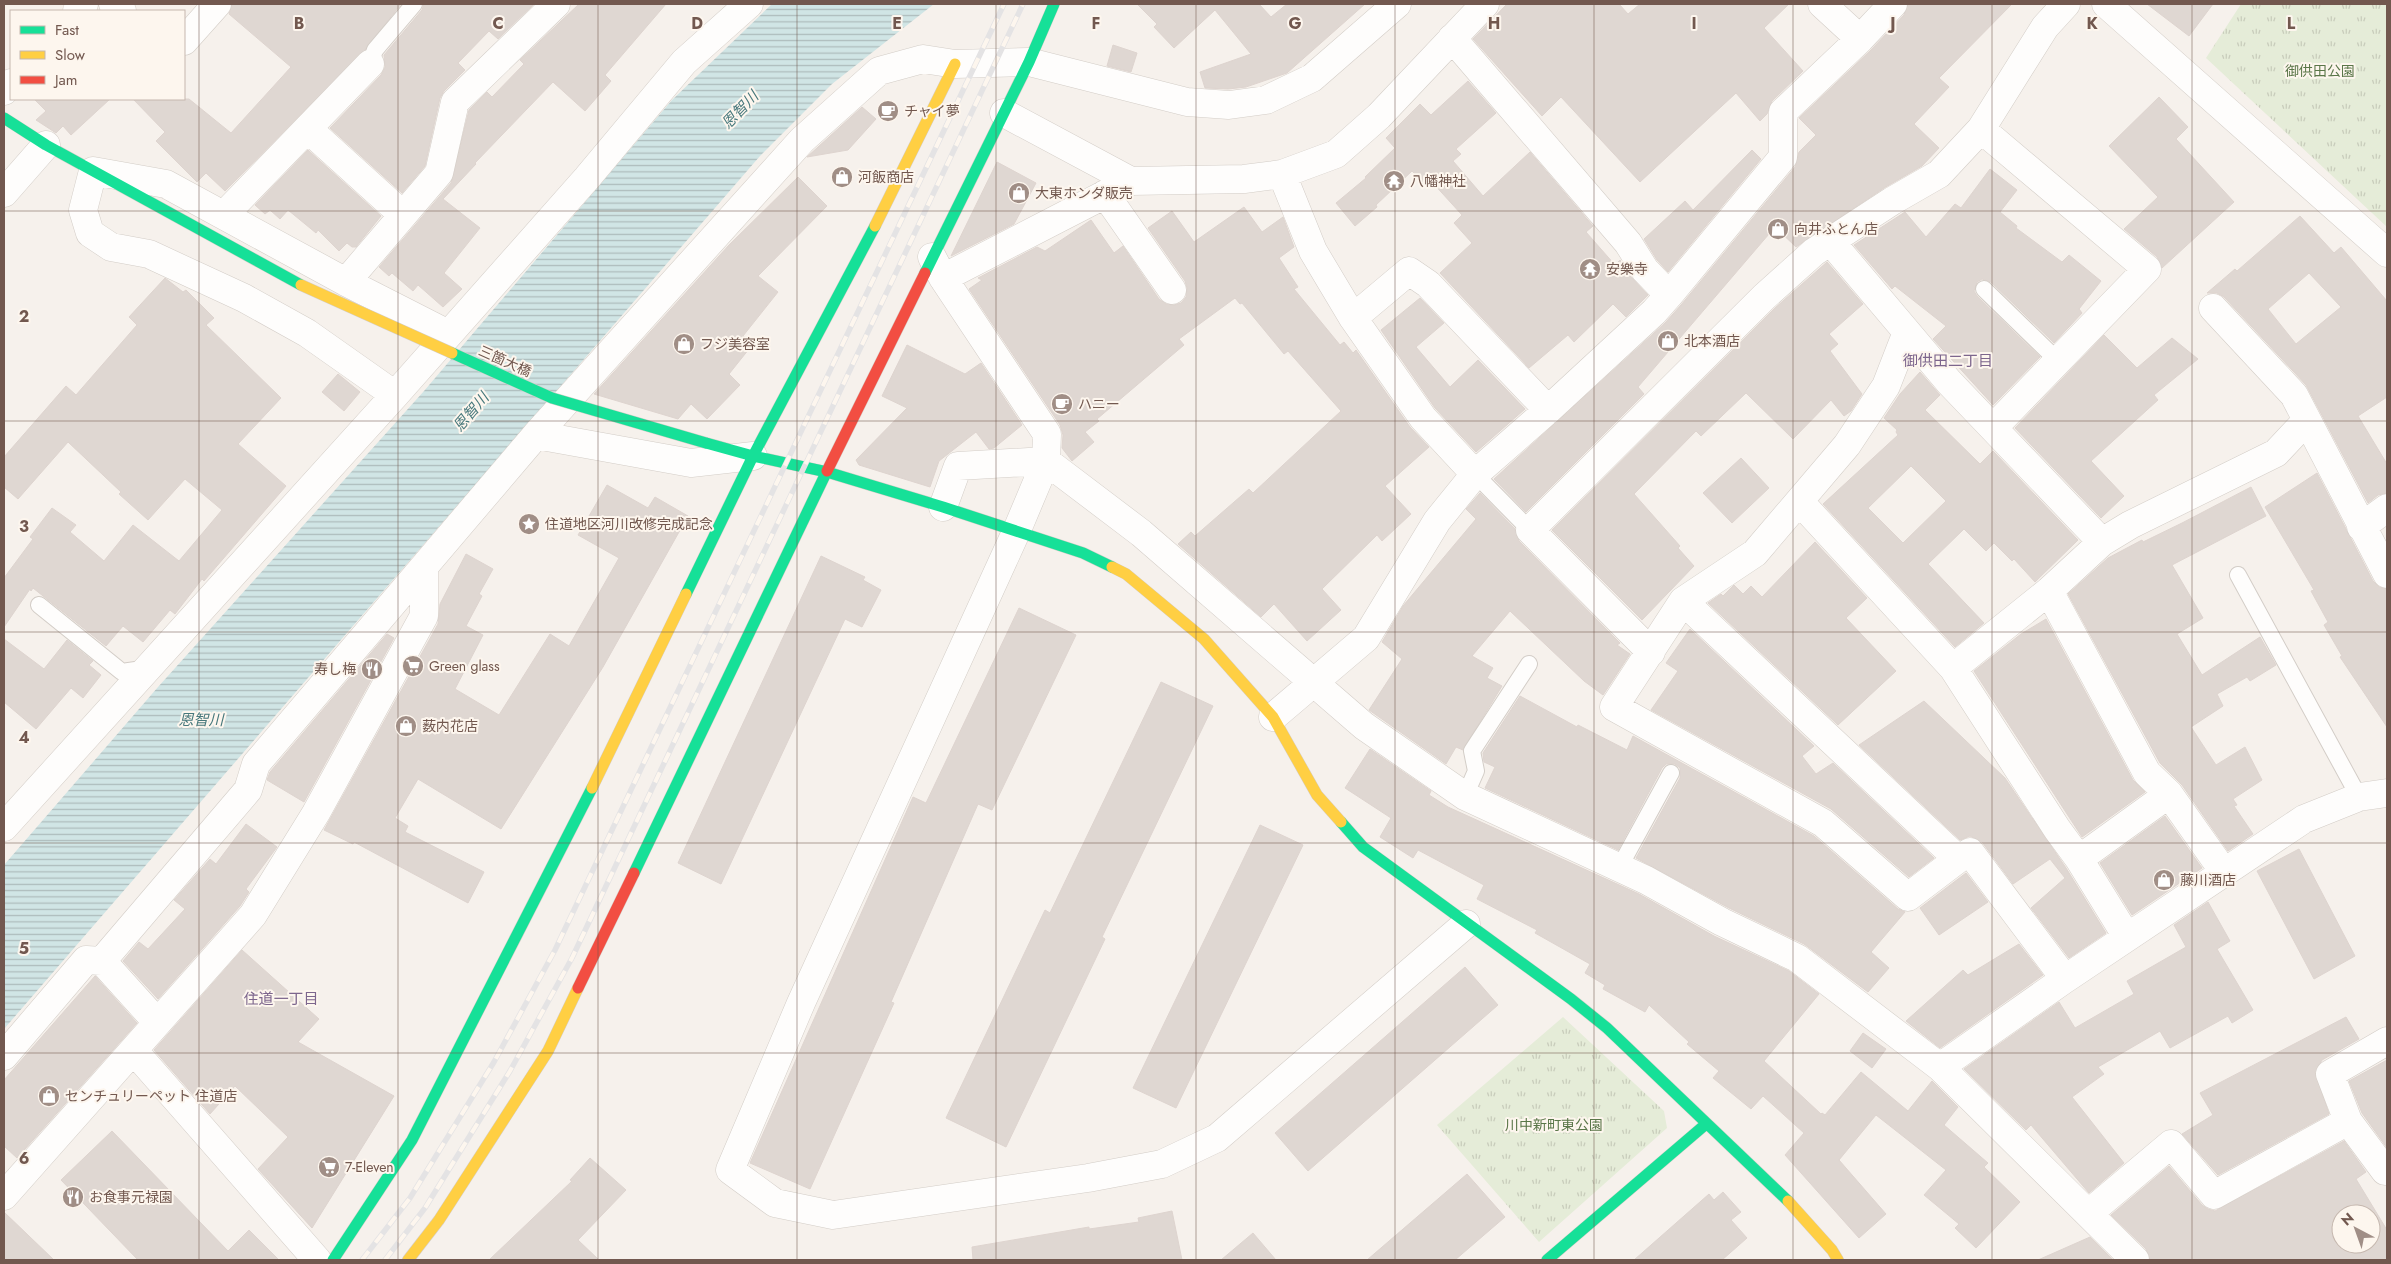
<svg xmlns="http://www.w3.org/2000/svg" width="2391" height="1264" font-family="Jost,'Noto Sans JP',sans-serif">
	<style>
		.park { fill: url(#park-tufts) }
		.water { fill: url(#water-rules) }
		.building { fill: #dfd7d2; stroke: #ded4cf; fill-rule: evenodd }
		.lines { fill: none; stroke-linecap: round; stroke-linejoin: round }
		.lane-casing { stroke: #d3cdc7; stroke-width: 18 }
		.street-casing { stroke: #d3cdc7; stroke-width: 29 }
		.fast-casing { stroke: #d5cec8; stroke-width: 12 }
		.slow-casing { stroke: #d5cec8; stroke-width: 12 }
		.jam-casing { stroke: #d5cec8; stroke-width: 12 }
		.lane { stroke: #fefdfc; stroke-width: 16 }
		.street { stroke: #fefdfc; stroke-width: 28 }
		.fast { stroke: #16e098; stroke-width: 11 }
		.slow { stroke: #ffcf43; stroke-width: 11 }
		.jam { stroke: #f24e42; stroke-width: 11 }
		.rail-casing { stroke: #e4e3e4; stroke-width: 5.5 }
		.rail { stroke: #fdf6ee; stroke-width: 4; stroke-dasharray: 11; stroke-linecap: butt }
		.fast-bridge-casing { stroke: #d5cec8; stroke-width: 12; stroke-linecap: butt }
		.slow-bridge-casing { stroke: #d5cec8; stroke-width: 12; stroke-linecap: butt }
		.fast-bridge { stroke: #16e098; stroke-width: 11 }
		.slow-bridge { stroke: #ffcf43; stroke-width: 11 }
		.grid { fill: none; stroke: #72584f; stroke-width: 1; stroke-opacity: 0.55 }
		.labels { text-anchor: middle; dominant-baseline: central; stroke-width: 4; stroke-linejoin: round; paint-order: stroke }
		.park-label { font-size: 14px; fill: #5a7648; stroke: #fdf6ee }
		.poi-label { font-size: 14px; fill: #72584f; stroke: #fdf6ee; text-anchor: start }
		.street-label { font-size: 14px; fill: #72584f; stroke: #fdf6ee }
		.water-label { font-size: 15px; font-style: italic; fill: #47787c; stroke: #fdf6ee }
		.neighbourhood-label { font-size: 15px; fill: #7d668d; stroke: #fdf6ee }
		.grid-label { font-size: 16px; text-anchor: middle; font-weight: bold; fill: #72584f; stroke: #fdf6ee; stroke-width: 4; stroke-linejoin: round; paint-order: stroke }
	</style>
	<defs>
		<pattern id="park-tufts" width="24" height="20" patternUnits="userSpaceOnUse" patternTransform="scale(1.25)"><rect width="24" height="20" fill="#e5ecd8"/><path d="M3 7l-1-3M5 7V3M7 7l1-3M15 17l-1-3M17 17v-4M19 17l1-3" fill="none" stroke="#c8ccbb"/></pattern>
		<pattern id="water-rules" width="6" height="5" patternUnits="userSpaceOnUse" patternTransform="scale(1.25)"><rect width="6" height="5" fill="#d0e5e5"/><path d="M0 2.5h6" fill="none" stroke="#adbcbc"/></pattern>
	</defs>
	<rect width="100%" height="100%" fill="#f6f1ec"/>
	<path class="park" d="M2241,4H2387V227L2206,58Z
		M1563,1017L1664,1111L1667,1128L1539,1242L1437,1125Z"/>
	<path class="water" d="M772,4H934L832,84L760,156L4,1029V865L158,687L424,391L672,100Z"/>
	<path class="building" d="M232,4H401L365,50L225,191L206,173L197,182L156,141L165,132L133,99H189L231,133L291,67L229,14Z
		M424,4H534L498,39L489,31L458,63L465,70L444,91L440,98L425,166L402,193L330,128L381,75L385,67L384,55L422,10Z
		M579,4H666L605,75L611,81L585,111L553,82L475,163L476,164L443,199L480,228L444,273L462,289L443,307L418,285L413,291L392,273L389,276L379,267L451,183L469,110L487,92L492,97L524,64L520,60Z
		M1137,4H1259L1271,17L1287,4H1365L1287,73L1246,87L1228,89L1205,88L1200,72L1251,54L1215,10L1174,48L1154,27L1157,24Z
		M1507,4H1619L1628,14L1640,4H1789L1764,28L1803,71L1772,101L1767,114L1760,121L1736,93L1640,182L1561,97L1542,116L1473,39Z
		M1908,4H2012L1939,78L1949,87L1914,124L1939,148L1922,166L1884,188L1796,247L1775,227L1638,387L1644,394L1526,512L1494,479L1665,323L1681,305L1795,167L1799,152L1816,135L1799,118L1871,50L1904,15Z
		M2147,4H2213L2189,36Z
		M1113,45L1137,53L1131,72L1107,66Z
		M1468,81L1496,113L1456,149L1461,154L1453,161L1483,196L1530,152L1593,226L1586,232L1615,265L1620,260L1632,278L1648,295L1626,317L1613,304L1574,342L1568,335L1529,368L1440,273L1472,243L1454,223L1462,215L1432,182L1427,186L1412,171L1376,205L1377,207L1355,226L1336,203L1366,178L1365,177L1395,148L1386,138L1420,104L1431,115Z
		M2159,97L2188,127L2176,139L2234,202L2162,268L2157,257L2124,229L2158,197L2109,146Z
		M34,99H110L71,135L63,126L56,133L36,120L46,111Z
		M862,107L876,119L848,150L807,157Z
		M308,150L381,216L356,247H352L347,243L339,251L318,230L316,233L288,210L280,219L270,210L265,214L255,205Z
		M1752,150L1761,159L1668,272L1657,260L1644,239L1685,201L1693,210Z
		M997,162L1036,183L1014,224L951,256Z
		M1990,169L2017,190L2000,212L2017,226L2016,228L2062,262L2069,255L2101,281L2079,309L2082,313L2054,343L1991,282L1982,279L1977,282L1974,291L1977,296L2040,357L1993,405L1933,339L1946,326L1895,286L1892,289L1854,245L1905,212L1926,237L1955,204L1961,208Z
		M798,177L827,206L758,276L778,292L743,336L753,344L729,374L740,385L707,419L691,404L678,419L594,394L729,245Z
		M1244,207L1262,232L1283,217L1294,247L1279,258L1298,287L1294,289L1340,345L1344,342L1353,353L1356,350L1410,427L1429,447L1385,486L1411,514L1382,541L1377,535L1322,589L1341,610L1307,641L1274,604L1261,617L1178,544L1191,532L1195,536L1249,489L1253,493L1341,411L1288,351L1284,354L1242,303L1240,304L1235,298L1179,339L1184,345L1097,419L1099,421L1085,432L1094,442L1072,461L1062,448L1063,435L1060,425L969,289L982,280L978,278L1037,247L1045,251L1091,220L1114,253L1123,246L1159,299L1166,304L1174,305L1181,303L1186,297L1187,288L1185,281L1148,228L1172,211L1194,242Z
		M2300,216L2334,253L2341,247L2387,301V397L2358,416L2387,464V493L2378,495L2368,503L2306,385L2224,297L2217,293H2207L2235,269L2237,271ZM2309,273L2341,307L2296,344L2268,309Z
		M1827,262L1863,304L1829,334L1838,344L1830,351L1862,394L1851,411L1844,416L1831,400L1793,439L1746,393L1701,436L1696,431L1634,494L1680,546L1678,548L1694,566L1642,620L1552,530L1775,308Z
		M165,278L183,292L186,290L214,318L206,325L281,398L238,444L286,486L204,581L202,579L175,614L170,610L143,642L123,626L106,646L33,588L31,591L30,589L4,627V578L33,539L30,537L52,508L76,525L70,532L104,561L133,525L179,561L222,510L185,479L148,520L119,494L121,492L68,442L18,499L4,487V457L66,386L76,395L137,325L129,317Z
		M1420,298L1444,323L1416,347L1450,387L1478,360L1525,409L1476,452L1435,408L1381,330Z
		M2104,335L2137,368L2172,338L2198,359L2154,395L2158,400L2091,461L2124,496L2101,518L2015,428Z
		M907,345L965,374L981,363L1022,425L994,448L989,449L976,432L939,461L930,487L859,465L856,460L907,408L882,396Z
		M1920,372L1940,395L1925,410L1980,464L1993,451L2078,540L2035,582L2014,559L2012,561L1994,543L1986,551L1964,529L1928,564L1984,623L1955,647L1823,504L1898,435L1896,432L1897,430L1884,418L1900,394ZM1911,466L1946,501L1903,543L1868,508Z
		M338,374L360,392L344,411L322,392Z
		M1741,458L1769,488L1732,523L1703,493Z
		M2317,473L2373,581L2379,587L2387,589V727L2340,657L2342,656L2324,625L2328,622L2311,591L2314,590L2265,507Z
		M607,485L648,508L655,497L688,516L603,667L501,829L418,779L395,818L408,826L405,832L484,872L468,903L354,842L353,844L324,830L438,624L440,604L466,554L493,569L479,594L482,596L466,626L483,635L455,689L499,715L550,634L569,646L619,558L578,535Z
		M2251,487L2266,516L2172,565L2203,618L2177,634L2202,675L2260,637L2276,665L2250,681L2247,677L2217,694L2223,706L2191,727L2216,765L2245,747L2262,780L2233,799L2237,805L2234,806L2253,834L2228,851L2182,785L2160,763L2068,594L2108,558L2142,540L2143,542L2182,523Z
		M1480,493L1515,529L1519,541L1620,643L1617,645L1630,654L1603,695L1584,681L1510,611L1472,656L1493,668L1487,678L1502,686L1463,750L1456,747L1446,764L1369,710L1402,659L1382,642L1403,606L1476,519L1466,509Z
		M1815,542L1867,598L1846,618L1896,671L1838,725L1708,603L1721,594L1723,596L1734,585L1743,594L1751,586L1762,597Z
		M821,556L865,577L863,580L881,590L862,627L845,619L721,884L678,863Z
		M1019,608L1076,635L992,810L978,804L891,1002L894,1003L810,1189L750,1163L913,797L926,803Z
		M2046,619L2133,780L2145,792L2082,837L1974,671L2021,634Z
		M1690,629L1814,746L1802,756L1816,774L1833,763L1934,858L1909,877L1831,809L1651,710L1678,671L1666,663Z
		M387,634L394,638L304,802L267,780L270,772Z
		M4,639L44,669L67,640L93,661L89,665L101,675L83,698L71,688L36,729L4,702Z
		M1161,682L1213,706L1102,937L1105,939L1006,1147L946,1118L1045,910L1050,913Z
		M1520,696L1577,727L1578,725L1627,750L1633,736L1814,836L1898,909L1905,912L1871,952L1889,968L1868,992L1804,944L1729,908L1636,858L1680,778V768L1675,764H1666L1662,768L1618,850L1485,788L1495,767L1484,762L1483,753Z
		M1924,701L2005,778L2066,868L2106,933L2069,958L2031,908L2065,878L2050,859L2013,884L1982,842L1970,836L1960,840L1859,745Z
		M1370,749L1431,791L1429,795L1448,807L1639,894L1714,936L1789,971L1819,994L1764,1061L1821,1114L1822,1113L1825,1115L1861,1072L1908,1111L1932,1081L1958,1107L1944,1125L1988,1163L1984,1167L2020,1202L1976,1248L1955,1228L1959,1224L1924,1195L1946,1170L1876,1115L1839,1160L1886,1214L1859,1238L1785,1155L1804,1133L1763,1096L1751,1109L1713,1078L1719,1071L1687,1044L1689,1042L1649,1005L1645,1012L1603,989L1605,985L1585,973L1590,964L1535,933L1537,930L1477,899L1484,885L1418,850L1413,858L1380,837L1391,818L1345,788Z
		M2165,816L2202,868L2132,915L2100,863Z
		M246,824L277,847L246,889L249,892L240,906L158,999L123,961L139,942L148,949L185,909L174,900L210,859L216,864Z
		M1260,825L1303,845L1176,1108L1133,1088Z
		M2299,849L2355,956L2314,979L2257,871Z
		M1966,873L1988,902L1939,935L1920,908Z
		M2208,902L2230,941L2217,949L2253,1010L2232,1023L2228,1016L2170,1048L2160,1031L2098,1067L2104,1074L2072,1097L2124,1163L2089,1193L2031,1125L2026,1130L1964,1069L2059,1002L2075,1028L2134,994L2127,981L2186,947L2174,925Z
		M2019,944L2043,975L1940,1048L1906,1021L1963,970L1968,975Z
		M242,950L319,1019L298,1042L394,1096L312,1228L258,1169L288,1137L235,1086L210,1114L154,1050Z
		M1465,967L1498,1005L1308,1171L1275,1133Z
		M95,976L137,1023L17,1158L4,1146V1080Z
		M2346,1017L2359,1039L2322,1060L2315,1072L2329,1114L2218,1175L2182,1134L2213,1115L2200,1093Z
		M1863,1033L1886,1049L1872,1068L1850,1051Z
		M2387,1060V1148L2362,1113L2349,1081Z
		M112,1131L228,1251L249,1230L279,1260H138L61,1180Z
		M2344,1141L2366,1172L2356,1179L2387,1230V1260H2150L2146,1249L2111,1215L2169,1166L2202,1205L2208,1209L2215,1211ZM2341,1214H2371V1244H2341Z
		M590,1158L626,1190L578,1240L599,1260H489L572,1181L570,1180Z
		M1467,1174L1505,1217L1455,1260H1367Z
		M1723,1192L1741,1212L1731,1220L1747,1238L1722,1260H1634L1709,1194L1714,1200Z
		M1172,1211L1182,1260H973L972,1247L1089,1227V1229L1139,1222L1138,1218Z
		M4,1212L54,1260H4Z
		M1253,1233L1276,1260H1221Z
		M2090,1237L2113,1260H2038Z"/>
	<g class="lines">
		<g class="lane-casing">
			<path id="lane" d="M370,64L375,50L414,4
				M1984,289L2058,361
				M1475,474L1530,530
				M2238,575L2359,797
				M39,605L122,672L149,668
				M1465,796L1476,771L1472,751L1529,664
				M1619,868L1671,773"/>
		</g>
		<g class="street-casing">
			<path id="street" d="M113,4L122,11
				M1822,4L1860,39
				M2106,4L2387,253
				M77,11L84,4
				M1452,38L1628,243L1645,270L1669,295
				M184,41L217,4
				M4,91L11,83
				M1004,113L1131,181L1244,179L1282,174L1336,154L1379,116L1485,4
				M308,129L402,214
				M1981,129L2147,269L1993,428
				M1282,174L1313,251L1353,318L1423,418L1475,474
				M4,193L46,145
				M1105,194L1172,290
				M224,215L370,64
				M1831,242L1907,332L1886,386L1847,445L1755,553L1683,601L1614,707L1823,823L1908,897L1958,859L1970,852L2065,979
				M932,257L943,278L1047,434L1046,461L1017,530L801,1003L730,1170L775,1203L833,1215L1088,1178L1162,1164L1217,1138L1466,924
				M943,278L1131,181
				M346,282L439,173L455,102L556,4
				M2213,308L2294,395L2387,574
				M1353,318L1409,271L1428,284L1548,410
				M1907,332L1949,382L2102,542
				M395,395L307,333L244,298L149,254L111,247L90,233L83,210L93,171L166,184L346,282L448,334
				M536,435L691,463L753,456
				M1800,502L1953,668L2057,829L2079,859L2127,937
				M943,507L958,466L1046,461L1141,533L1364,726L1465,796L1646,880L1722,922L1797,958L1940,1067L2135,1260
				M2361,527L2387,508
				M2049,591L2147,773L2169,794L2224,872
				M1683,601L1958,859
				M1651,652L1530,530L1764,297L1814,252L1892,201L1939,174L1981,129L2045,27L2066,4
				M1953,668L2049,591L2102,542L2130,525L2276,453L2307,420
				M1273,717L1366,638L1437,521L1475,474L1548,410L1654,312L1669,295L1783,157V112L1860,39L1893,4
				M4,827L395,395L587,178L684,62L749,4
				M2079,859L2169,794
				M102,961L157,1022
				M2387,1041L2330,1074L2348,1121L2385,1171L2387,1170
				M134,1051L317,1260
				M4,1056L86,960L102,961L248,790L256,764L536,435L802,140L879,71L923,59L955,64L1029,62L1187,102L1229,105L1266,100L1312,78L1397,4
				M1940,1067L2065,979L2304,819L2359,797L2387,793
				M4,1196L253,915L316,813L424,616V567
				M2089,1213L2171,1144L2214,1195L2348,1121"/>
		</g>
		<g class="fast-casing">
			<path id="fast" d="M4,118L46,145L301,285
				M925,273L1029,62L1054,4
				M706,443L753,456L827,472L943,507L1083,553L1112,567
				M686,594L753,456L875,226
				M1341,822L1363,847L1571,999L1607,1028L1788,1201
				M634,873L827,471
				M333,1260L412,1140L592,788
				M1547,1260L1706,1124"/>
		</g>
		<g class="slow-casing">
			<path id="slow" d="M875,226L955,64
				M1112,567L1126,574L1204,639L1273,717L1317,795L1341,822
				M592,788L686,594
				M1788,1201L1832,1250L1838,1260
				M408,1260L439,1220L548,1051L578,988"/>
		</g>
		<g class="jam-casing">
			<path id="jam" d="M827,471L925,273
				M578,988L634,873"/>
		</g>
		<use href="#lane" class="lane"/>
		<use href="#street" class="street"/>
		<use href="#fast" class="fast"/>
		<use href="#slow" class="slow"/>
		<use href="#jam" class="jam"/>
		<g class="rail-casing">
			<path id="rail" d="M362,1260L410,1198L494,1062L555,950L1004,4
				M385,1260L425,1208L510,1071L572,958L1023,4"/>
		</g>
		<use href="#rail" class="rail"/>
		<g class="fast-bridge-casing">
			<path id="fast-bridge" d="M452,353L552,398L706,443"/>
		</g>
		<g class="slow-bridge-casing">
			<path id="slow-bridge" d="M301,285L452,353"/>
		</g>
		<use href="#fast-bridge" class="fast-bridge"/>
		<use href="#slow-bridge" class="slow-bridge"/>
	</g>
	<path class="grid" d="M199,4V1260M398,4V1260M598,4V1260M797,4V1260M996,4V1260M1196,4V1260M1395,4V1260M1594,4V1260M1793,4V1260M1992,4V1260M2192,4V1260M4,211H2387M4,421H2387M4,632H2387M4,843H2387M4,1053H2387"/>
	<defs>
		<g id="cafe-disc" transform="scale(1.125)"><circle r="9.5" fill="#a08e86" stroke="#fdf6ee"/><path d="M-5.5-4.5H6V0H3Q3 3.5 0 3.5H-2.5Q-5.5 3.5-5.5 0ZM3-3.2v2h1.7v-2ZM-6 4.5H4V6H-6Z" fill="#fff"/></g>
		<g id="shop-disc" transform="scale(1.125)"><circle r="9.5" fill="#a08e86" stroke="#fdf6ee"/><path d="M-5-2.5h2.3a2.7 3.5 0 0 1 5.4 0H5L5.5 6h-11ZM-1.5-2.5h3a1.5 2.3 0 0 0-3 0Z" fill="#fff"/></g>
		<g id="temple-disc" transform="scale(1.125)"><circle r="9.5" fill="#a08e86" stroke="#fdf6ee"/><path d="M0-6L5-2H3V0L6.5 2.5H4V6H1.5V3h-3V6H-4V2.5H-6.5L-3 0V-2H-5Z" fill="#fff"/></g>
		<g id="sight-disc" transform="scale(1.125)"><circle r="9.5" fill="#a08e86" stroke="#fdf6ee"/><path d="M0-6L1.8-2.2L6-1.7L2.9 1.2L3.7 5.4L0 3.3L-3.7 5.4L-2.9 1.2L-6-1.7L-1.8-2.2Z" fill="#fff"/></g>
		<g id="supermarket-disc" transform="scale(1.125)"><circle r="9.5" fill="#a08e86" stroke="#fdf6ee"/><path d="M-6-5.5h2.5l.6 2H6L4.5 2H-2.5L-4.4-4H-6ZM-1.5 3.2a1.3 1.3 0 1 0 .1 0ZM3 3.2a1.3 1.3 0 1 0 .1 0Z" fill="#fff"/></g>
		<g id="restaurant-disc" transform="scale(1.125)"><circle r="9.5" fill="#a08e86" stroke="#fdf6ee"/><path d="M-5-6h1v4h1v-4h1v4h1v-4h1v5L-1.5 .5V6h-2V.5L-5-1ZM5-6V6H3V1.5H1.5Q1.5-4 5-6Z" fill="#fff"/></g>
	</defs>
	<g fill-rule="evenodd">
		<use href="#cafe-disc" x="888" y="111"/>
		<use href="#shop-disc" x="842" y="177"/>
		<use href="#temple-disc" x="1394" y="181"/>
		<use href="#shop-disc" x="1019" y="193"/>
		<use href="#shop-disc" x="1778" y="229"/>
		<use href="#temple-disc" x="1590" y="269"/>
		<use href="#shop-disc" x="1668" y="341"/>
		<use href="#shop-disc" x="684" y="344"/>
		<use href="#cafe-disc" x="1062" y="404"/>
		<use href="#sight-disc" x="529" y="524"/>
		<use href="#supermarket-disc" x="413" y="666"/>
		<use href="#restaurant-disc" x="372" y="669"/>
		<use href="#shop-disc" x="406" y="726"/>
		<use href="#shop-disc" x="2164" y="880"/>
		<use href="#shop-disc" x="49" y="1096"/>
		<use href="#supermarket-disc" x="329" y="1167"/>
		<use href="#restaurant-disc" x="73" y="1197"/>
	</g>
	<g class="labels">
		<g class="park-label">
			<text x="2320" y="71">御供田公園</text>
			<text x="1554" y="1125">川中新町東公園</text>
		</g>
		<g class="poi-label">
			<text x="904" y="111">チャイ夢</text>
			<text x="858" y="177">河飯商店</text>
			<text x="1410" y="181">八幡神社</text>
			<text x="1035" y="193">大東ホンダ販売</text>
			<text x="1794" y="229">向井ふとん店</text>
			<text x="1606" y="269">安樂寺</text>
			<text x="1684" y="341">北本酒店</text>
			<text x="700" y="344">フジ美容室</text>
			<text x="1078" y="404">ハニー</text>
			<text x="545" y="524">住道地区河川改修完成記念</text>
			<text x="429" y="666">Green glass</text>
			<text x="356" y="669" text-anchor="end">寿し梅</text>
			<text x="422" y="726">薮内花店</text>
			<text x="2180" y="880">藤川酒店</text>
			<text x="65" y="1096">センチュリーペット 住道店</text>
			<text x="345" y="1167">7-Eleven</text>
			<text x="89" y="1197">お食事元禄園</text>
		</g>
		<g class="street-label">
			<text transform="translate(505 361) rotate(24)">三箇大橋</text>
		</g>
		<g class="water-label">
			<text transform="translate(740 110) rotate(-46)">恩智川</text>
			<text transform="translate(471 412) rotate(-50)">恩智川</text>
			<text x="201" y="720">恩智川</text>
		</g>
		<g class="neighbourhood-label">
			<text x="1948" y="361">御供田二丁目</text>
			<text x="281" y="999">住道一丁目</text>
		</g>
	</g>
	<g class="grid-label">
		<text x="299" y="29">B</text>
		<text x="498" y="29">C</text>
		<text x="697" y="29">D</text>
		<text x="897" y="29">E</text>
		<text x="1096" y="29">F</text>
		<text x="1295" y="29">G</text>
		<text x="1494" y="29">H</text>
		<text x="1694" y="29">I</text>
		<text x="1893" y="29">J</text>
		<text x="2092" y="29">K</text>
		<text x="2291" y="29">L</text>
		<text x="24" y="322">2</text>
		<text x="24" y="532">3</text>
		<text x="24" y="743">4</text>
		<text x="24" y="954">5</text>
		<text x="24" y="1164">6</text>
	</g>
	<rect width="2391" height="1264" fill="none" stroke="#72584f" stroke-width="10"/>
	<rect x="10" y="10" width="175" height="90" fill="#fdf6ee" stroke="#c5b7ae"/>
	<rect x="20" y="26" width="25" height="8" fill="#16e098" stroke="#c5b7ae"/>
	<text x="55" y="35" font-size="15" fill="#72584f">Fast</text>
	<rect x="20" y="51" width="25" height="8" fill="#ffcf43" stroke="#c5b7ae"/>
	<text x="55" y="60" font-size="15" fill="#72584f">Slow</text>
	<rect x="20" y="76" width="25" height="8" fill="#f24e42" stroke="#c5b7ae"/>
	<text x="55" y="85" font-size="15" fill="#72584f">Jam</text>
	<g transform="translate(2356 1229) rotate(319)"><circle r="24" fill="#fdf6ee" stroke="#c5b7ae"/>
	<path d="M0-4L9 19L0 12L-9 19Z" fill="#a08e86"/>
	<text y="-8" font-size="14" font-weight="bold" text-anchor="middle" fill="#72584f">N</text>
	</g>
</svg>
